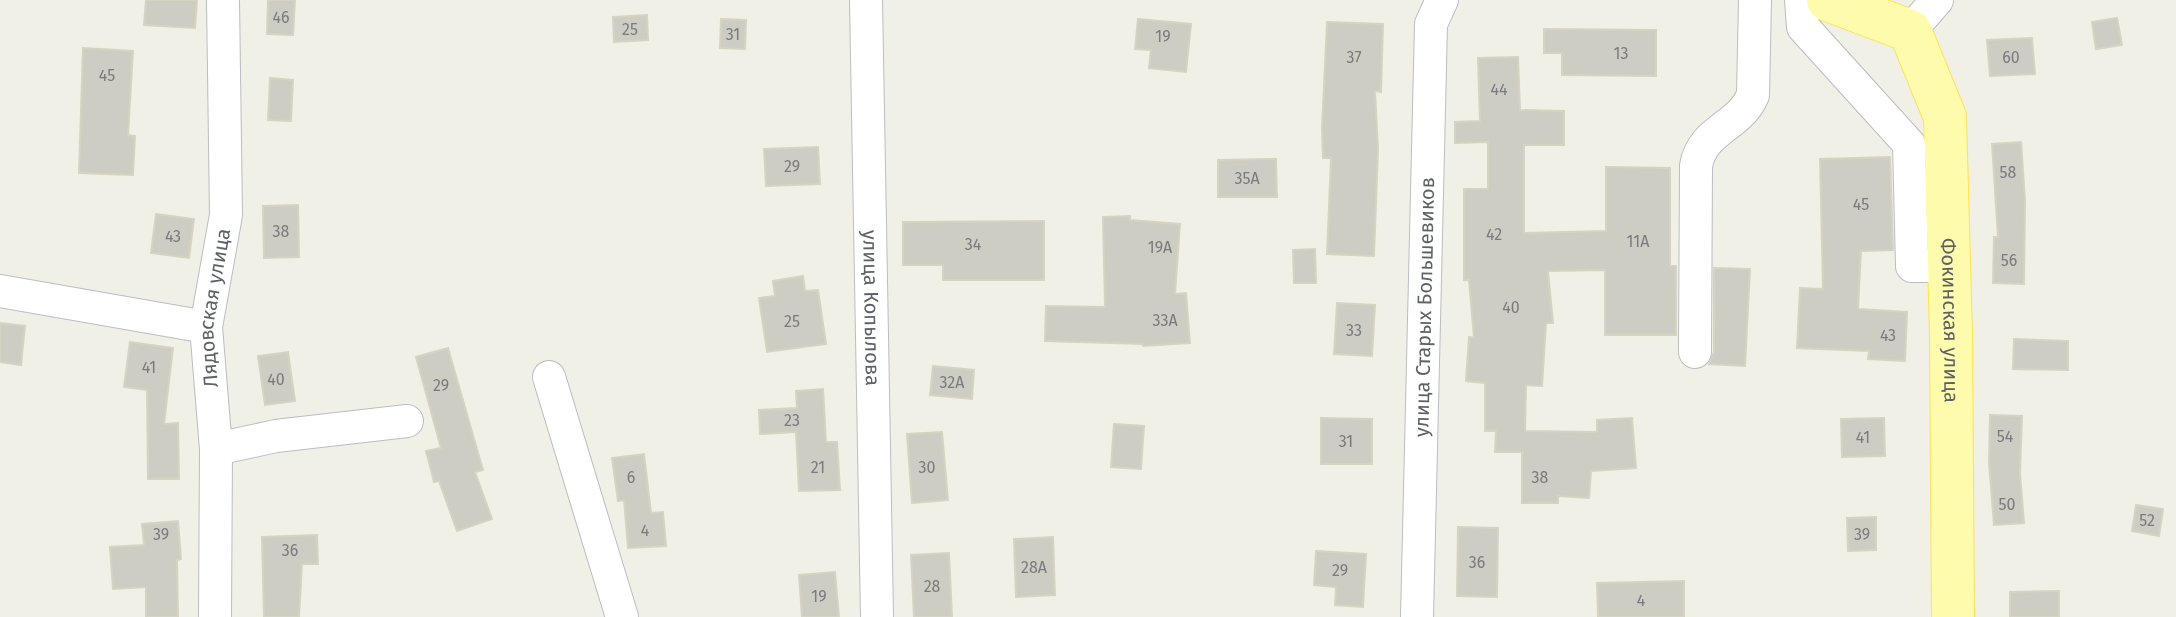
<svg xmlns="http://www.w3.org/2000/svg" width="2176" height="617" font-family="'Fira Sans',sans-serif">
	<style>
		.building { fill: #cecdc4; stroke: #d6d3c3; stroke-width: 2 }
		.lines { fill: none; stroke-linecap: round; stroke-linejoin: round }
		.minor-casing { stroke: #babdc2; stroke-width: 34 }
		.major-casing { stroke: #fee252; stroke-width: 44 }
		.minor { stroke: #fff; stroke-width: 32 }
		.major { stroke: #fffbac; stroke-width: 42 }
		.labels { text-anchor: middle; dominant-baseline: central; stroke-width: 6; stroke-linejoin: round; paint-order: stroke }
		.number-label { font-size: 16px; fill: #797b7e }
		.street-label { font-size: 20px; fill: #5d6067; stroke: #fff }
	</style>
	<rect width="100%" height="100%" fill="#f1f0e6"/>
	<path class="building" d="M146,0H197L195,28L144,25Z
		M268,0H295L293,35L267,34Z
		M647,15L648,40L614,42L613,17Z
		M2117,18L2122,45L2096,49L2092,22Z
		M721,19L746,20L745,49L720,48Z
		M1138,19L1191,24L1186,72L1149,68L1151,50L1135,49Z
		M1327,22L1383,24L1381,92L1375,91L1378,149L1374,256L1327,254L1331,158H1323L1322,129Z
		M1544,29L1656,30V76L1562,75V53H1544Z
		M2032,38L2035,74L1990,76L1987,40Z
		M83,48L133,51L128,135L135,136L133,175L79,173Z
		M1518,57L1520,110L1564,111V145H1524V233L1606,231V167L1670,168V266H1676V335H1605V270L1548,271L1553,323H1546L1542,386L1526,385L1525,431L1597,432V420L1632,418L1636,468L1591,471L1589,498L1558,496V503H1522V452H1495L1496,431H1485V383L1466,381L1469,337L1474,338L1469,280H1464V189H1488V142L1455,143V122L1480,121L1478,58Z
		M270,78L293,80L291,121L268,120Z
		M2021,142L2025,200L2024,284L1993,283L1994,237H1998L1992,144Z
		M818,147L820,184L766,186L764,149Z
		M1890,157L1893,250L1861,251L1858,309L1907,312L1905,361L1868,359L1869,351L1797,348L1800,288L1823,289L1820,159Z
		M1276,159L1277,197H1218V160Z
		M298,205L299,257L264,258L263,206Z
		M156,214L194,219L189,258L151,253Z
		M1130,216V220L1180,224L1175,294L1186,293L1190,343L1143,346V344L1045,341L1046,306L1105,307L1103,217Z
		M1044,221V280H943V265H903V222Z
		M1315,249L1316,283H1294L1293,250Z
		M1714,268L1750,269L1745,366L1709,364L1714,352Z
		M803,276L805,291L818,290L826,344L767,352L759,298L775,296L773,281Z
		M1337,303L1375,305L1372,356L1334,354Z
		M0,323L25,326L21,365L0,362Z
		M2014,339L2068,341V370L2013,369Z
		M130,342L173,348L164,424L178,423L179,479H148L147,390L124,387Z
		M448,348L483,470L475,472L492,519L457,531L439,481L434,482L426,451L441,448L416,357Z
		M288,352L295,401L265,405L258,356Z
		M933,366L974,370L972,399L930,395Z
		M823,389L826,442H837L840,490L799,491L796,432L760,434L759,410L797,408L796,391Z
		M1990,415L2022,416L2020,474L2024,523L1994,525L1989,462Z
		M1321,418L1372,419V464H1321Z
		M1884,418L1885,456L1842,457L1841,419Z
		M1114,424L1144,426L1141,469L1111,467Z
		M942,432L948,500L912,503L907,434Z
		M644,454L651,513L663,512L666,546L628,548L624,500L618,501L612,458Z
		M2136,505L2163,509L2159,536L2132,531Z
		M1876,517V550L1848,551L1847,518Z
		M178,521L181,559L177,560L178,617H146V587L113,589L110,547L144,545L142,524Z
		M1458,527L1498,528L1497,597L1457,596Z
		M317,535L318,564H302L299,617H264L262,537Z
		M1053,537L1055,595L1016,597L1014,539Z
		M1316,551L1366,554L1363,607L1335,605L1336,587L1314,585Z
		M949,553L952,617H914L911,555Z
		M835,572L839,617H802L799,575Z
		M1684,581V617H1598L1597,583Z
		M2059,591V617H2010V592Z"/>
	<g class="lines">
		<g class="minor-casing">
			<g id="minor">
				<path id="s1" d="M866,0L877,617"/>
				<path d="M1801,0L1803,27L1909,144L1912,266H1949"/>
				<path d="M1910,31L1937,0"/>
				<path d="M0,291L206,327"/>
				<path d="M1695,352L1696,166C1702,129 1740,127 1753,95L1755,0"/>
				<path d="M549,377L622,617"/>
				<path d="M216,449L276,436L407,421"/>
				<path id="s2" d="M215,617L216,449L206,327L226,215L223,0"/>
				<path id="s3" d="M1417,617L1431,24L1442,0"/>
			</g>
		</g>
		<g class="major-casing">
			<g id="major">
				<path id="s4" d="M1828,0L1910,31L1945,117L1951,334L1953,617"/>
			</g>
		</g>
		<use href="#minor" class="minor"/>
		<use href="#major" class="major"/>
	</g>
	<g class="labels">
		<g class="number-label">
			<text x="281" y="17">46</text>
			<text x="630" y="29">25</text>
			<text x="733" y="34">31</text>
			<text x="1163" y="36">19</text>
			<text x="1621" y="53">13</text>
			<text x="1354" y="57">37</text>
			<text x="2011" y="57">60</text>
			<text x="107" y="75">45</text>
			<text x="1499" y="89">44</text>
			<text x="792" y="166">29</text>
			<text x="2008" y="172">58</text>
			<text x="1247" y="178">35А</text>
			<text x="1861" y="204">45</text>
			<text x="281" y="231">38</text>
			<text x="1494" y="234">42</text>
			<text x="173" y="236">43</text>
			<text x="1638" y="241">11А</text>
			<text x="973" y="244">34</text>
			<text x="1160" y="247">19А</text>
			<text x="2009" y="260">56</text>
			<text x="1511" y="307">40</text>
			<text x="1165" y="320">33А</text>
			<text x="792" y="321">25</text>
			<text x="1354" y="330">33</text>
			<text x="1888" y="335">43</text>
			<text x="149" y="367">41</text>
			<text x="276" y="379">40</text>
			<text x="952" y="382">32А</text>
			<text x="441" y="385">29</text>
			<text x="792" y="420">23</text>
			<text x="2005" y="436">54</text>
			<text x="1863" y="437">41</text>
			<text x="1346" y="441">31</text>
			<text x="818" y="467">21</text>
			<text x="927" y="467">30</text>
			<text x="631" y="477">6</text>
			<text x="1540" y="477">38</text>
			<text x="2007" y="504">50</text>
			<text x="2147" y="520">52</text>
			<text x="645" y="530">4</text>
			<text x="161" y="534">39</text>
			<text x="1862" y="534">39</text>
			<text x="290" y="550">36</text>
			<text x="1477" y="562">36</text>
			<text x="1034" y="567">28А</text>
			<text x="1340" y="570">29</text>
			<text x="932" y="586">28</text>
			<text x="819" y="596">19</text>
			<text x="1641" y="600">4</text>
		</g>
		<g class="street-label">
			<text stroke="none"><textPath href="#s3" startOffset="310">улица Старых Большевиков</textPath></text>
			<text stroke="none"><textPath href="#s2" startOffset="310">Лядовская улица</textPath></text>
			<text stroke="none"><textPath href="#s1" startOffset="308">улица Копылова</textPath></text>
			<text stroke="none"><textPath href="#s4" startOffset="384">Фокинская улица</textPath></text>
		</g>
	</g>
</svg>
